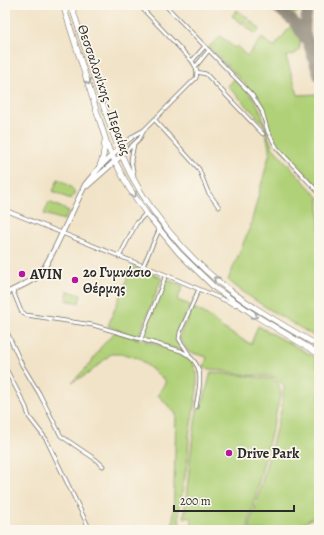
<svg xmlns="http://www.w3.org/2000/svg" width="324" height="535" font-family="Alegreya,serif">
	<style>
		.green { fill: #b1d179; stroke: #6e7e52 }
		.lines { fill: none; stroke-linecap: round; stroke-linejoin: round }
		.taxiway { stroke: #8e8779; stroke-width: 11 }
		.minor-casing { stroke: #706b62; stroke-width: 4.5 }
		.secondary-casing { stroke: #706b62; stroke-width: 6 }
		.primary-casing { stroke: #706b62; stroke-width: 6 }
		.minor { stroke: #fff; stroke-width: 3 }
		.secondary { stroke: #fff; stroke-width: 4.5 }
		.primary { stroke: #fff; stroke-width: 5 }
		.oneway { stroke: #a0a0a0 }
		.poi-dot { fill: #b5179e; stroke: #fbf7ec; stroke-width: 1.5 }
		.labels { text-anchor: middle; dominant-baseline: central; stroke-width: 3.5; stroke-linejoin: round; paint-order: stroke }
		.street-label { font-size: 14px; fill: #2b2b2b; stroke: #fbf7ec }
		.poi-label { font-size: 14px; font-weight: bold; fill: #2b2b2b; stroke: #fbf7ec; text-anchor: start }
	</style>
	<rect width="100%" height="100%" fill="#fbf7ec"/>
	<filter id="ink" filterUnits="userSpaceOnUse"><feTurbulence type="fractalNoise" baseFrequency=".025" numOctaves="2"/><feDisplacementMap in="SourceGraphic" scale="8" xChannelSelector="R" yChannelSelector="G"/><feConvolveMatrix kernelMatrix="1 2 1 2 8 2 1 2 1" color-interpolation-filters="sRGB"/></filter>
	<filter id="wash" filterUnits="userSpaceOnUse"><feTurbulence type="fractalNoise" baseFrequency=".012" numOctaves="4" result="noise"/><feDisplacementMap in="SourceGraphic" scale="16" xChannelSelector="R" yChannelSelector="G"/><feGaussianBlur stdDeviation="0.9" result="paint"/><feColorMatrix in="noise" values="0 0 0 0 0 0 0 0 0 0 0 0 0 0 0 0 0 1.4 0 .05"/><feComposite in="paint" operator="in"/></filter>
	<g filter="url(#wash)">
		<rect width="100%" height="100%" fill="#f1e3c7"/>
		<path class="green" d="M280,5H300L299,11C292,18 286,10 280,5Z
			M318,5H319V48C312,29 313,25 318,5Z
			M237,10L248,18L243,24L232,16Z
			M250,20L260,29L256,34L245,26Z
			M291,26C298,32 303,44 298,52L286,57L298,95L319,94V187L277,145L270,133L266,116L261,104L248,87L209,47L220,36L235,48L237,46L247,56L262,38L274,47Z
			M235,78C244,88 255,97 260,110C265,122 267,136 273,148L319,198V279L317,286L319,287V339C288,320 255,303 228,280L250,227L270,152L264,124L228,86Z
			M58,179C65,183 82,191 70,199L53,191Z
			M49,202L69,211L64,220L44,214Z
			M132,266L162,278L138,338L108,326Z
			M166,279L183,286L177,300L190,305L179,330L177,340L184,351L142,338Z
			M68,291L81,295L79,303L66,300Z
			M193,308C210,314 212,321 226,330C234,335 243,340 251,344L258,326L315,357L319,375V514L293,530H249L282,407L284,386L276,378L268,376L248,375L204,368L207,357L189,352L180,339L181,332Z
			M115,332L183,353L193,363L197,373V390L189,436L188,459L179,511L180,530H175L173,524L176,414L158,395L166,381L138,358L123,354H111L88,374L72,382L90,364L101,347Z
			M211,372L272,379L278,382L281,393L247,530H191L192,518L184,517L192,442L197,410L204,399Z"/>
		<g class="lines">
			<path class="taxiway" d="M274,5L293,21L305,38
				M309,5L305,23V33L319,76"/>
		</g>
	</g>
	<g filter="url(#ink)">
		<g class="lines">
			<g class="minor-casing">
				<path id="minor" d="M165,5L252,95L262,111L268,132L277,148L319,193
					M192,61L205,46
					M196,66L209,50
					M197,72L206,74L263,134
					M155,120L199,169L208,192L219,207
					M134,144L131,160L134,176
					M119,148L135,135L144,130
					M122,155L140,138L144,130L196,78C198,71 196,67 192,61L139,5
					M5,210L166,275L236,305
					M119,257L136,224L146,213
					M143,266L159,230
					M13,291L21,311L26,315L93,325L181,351C207,364 200,384 196,407
					M5,328L22,365L39,393L61,436L95,459L103,466
					M141,339L166,275
					M189,354L179,339L180,332L199,289
					M5,367L26,407L29,417L46,439L90,530"/>
			</g>
			<g class="secondary-casing">
				<path id="secondary" d="M87,186L122,155
					M5,294L25,284L36,278L42,272L55,248L85,185L99,168L119,148"/>
			</g>
			<g class="primary-casing">
				<path id="primary" d="M63,5L109,150L129,188L146,213L179,253L215,288L256,316L319,354
					M71,5C88,54 101,106 121,154C144,207 186,258 232,292C259,312 289,329 319,346
					M99,168L103,157L105,140"/>
			</g>
			<use href="#minor" class="minor"/>
			<use href="#secondary" class="secondary"/>
			<use href="#primary" class="primary"/>
		</g>
		<defs><path id="oneway-chevron" d="M-2-3.5L2.5 0L-2 3.5" fill="none" stroke-width="1.6" stroke-linecap="round" stroke-linejoin="round"/></defs>
		<g class="oneway">
			<use href="#oneway-chevron" transform="translate(88 82) rotate(73)"/>
			<use href="#oneway-chevron" transform="translate(134 195) rotate(58)"/>
			<use href="#oneway-chevron" transform="translate(216 279) rotate(-140)"/>
			<use href="#oneway-chevron" transform="translate(255 316) rotate(32)"/>
		</g>
	</g>
	<g class="poi-dot">
		<circle cx="22" cy="274" r="4"/>
		<circle cx="75" cy="280" r="4"/>
		<circle cx="229" cy="453" r="4"/>
	</g>
	<g class="labels">
		<g class="street-label">
			<text transform="translate(104 90) rotate(71)">Θεσσαλονίκης - Περαίας</text>
		</g>
		<g class="poi-label">
			<text x="83" y="272">2ο Γυμνάσιο<tspan x="83" dy="16">Θέρμης</tspan></text>
			<text x="30" y="274">AVIN</text>
			<text x="237" y="453">Drive Park</text>
		</g>
	</g>
	<rect width="324" height="535" fill="none" stroke="#fbf7ec" stroke-width="20"/>
	<path d="M174 505v6h120v-6" fill="none" stroke="#2b2b2b" stroke-width="2"/>
	<text x="180" y="505" font-size="12" fill="#2b2b2b" stroke="#fbf7ec" stroke-width="3" paint-order="stroke">200 m</text>
</svg>
